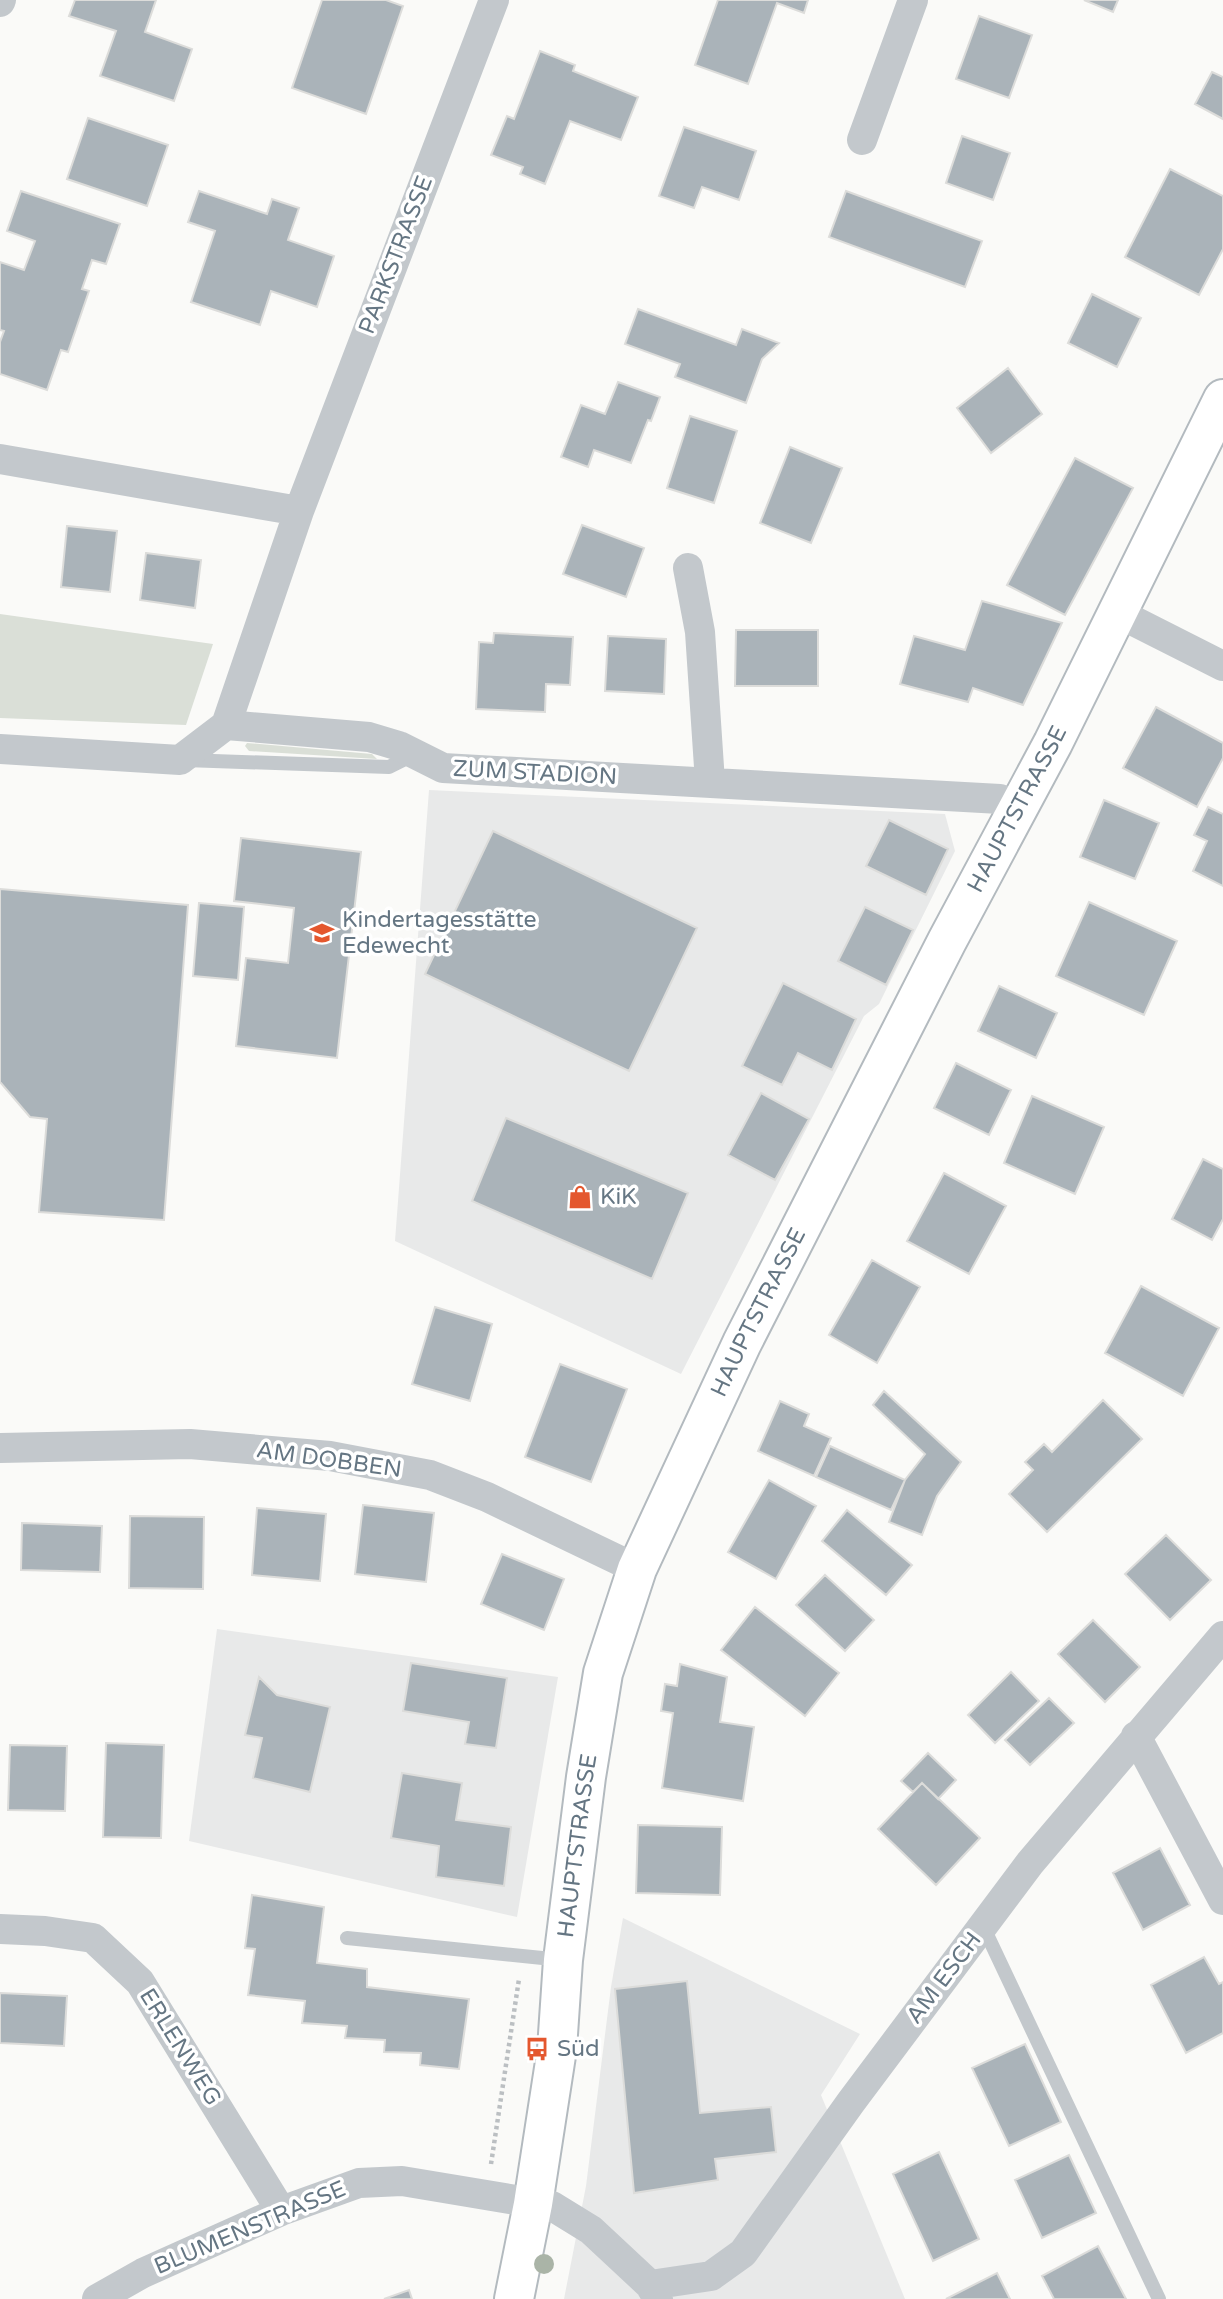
<svg xmlns="http://www.w3.org/2000/svg" width="1223" height="2299" font-family="'Varela Round',sans-serif">
	<style>
		.built { fill: #e8e9e9 }
		.green { fill: #dadfd7 }
		.building { fill: #aab3b9; stroke: #dcdcda; stroke-width: 2 }
		.lines { fill: none; stroke-linecap: round; stroke-linejoin: round }
		.secondary-casing { stroke: #b3babf; stroke-width: 42 }
		.path { stroke: #bbbfc2; stroke-width: 4.5; stroke-dasharray: 3.5 3.5; stroke-linecap: butt }
		.lane { stroke: #c3c8cc; stroke-width: 14 }
		.street { stroke: #c3c8cc; stroke-width: 30 }
		.secondary { stroke: #fff; stroke-width: 38 }
		.tree { fill: #aab4a7 }
		.labels { text-anchor: middle; dominant-baseline: central; stroke-width: 7; stroke-linejoin: round; paint-order: stroke }
		.street-label { font-size: 23px; fill: #657683; stroke: #fff }
		.poi-label { font-size: 23px; fill: #657683; stroke: #fff; text-anchor: start }
	</style>
	<rect width="100%" height="100%" fill="#fafaf8"/>
	<path class="built" d="M429,790L945,814L955,851L879,1004L864,1016L681,1374L395,1241Z
		M217,1629L558,1677L517,1917L189,1841Z
		M623,1918L860,2034L821,2095L905,2299H564L586,2186L611,1987Z"/>
	<path class="green" d="M0,614L213,644L186,725L0,718Z
		M247,743L372,754L377,759L249,751L245,746Z"/>
	<path class="building" d="M75,0H156L145,32L192,49L174,101L100,76L116,31L69,16Z
		M322,0H386L403,6L366,114L292,88Z
		M718,0H808L804,13L777,3L748,84L695,65Z
		M1084,0H1118L1113,12Z
		M979,16L1032,35L1009,98L956,79Z
		M540,51L575,65L573,71L638,97L621,140L570,121L545,184L520,174L523,167L491,155L507,116L514,119Z
		M1212,72L1223,77V119L1195,104Z
		M88,118L168,145L147,206L67,179Z
		M684,127L756,151L739,200L702,187L694,208L659,196Z
		M962,136L1010,153L993,200L946,183Z
		M1170,169L1223,196V249L1199,295L1125,257Z
		M21,191L120,224L106,264L92,260L82,289L89,291L68,352L61,350L47,390L0,374V342L4,331L0,330V262L24,270L35,241L7,231Z
		M199,191L267,214L272,199L299,208L288,240L334,256L317,307L271,291L260,325L191,302L215,231L188,222Z
		M846,191L982,241L965,287L829,237Z
		M1092,294L1141,318L1117,367L1068,343Z
		M638,309L736,345L742,329L779,343L762,359L746,403L675,377L680,364L625,344Z
		M1008,368L1042,414L991,453L957,408Z
		M618,382L660,397L651,421L648,420L631,463L594,450L588,467L561,457L581,405L605,414Z
		M690,416L737,431L714,503L667,488Z
		M790,447L842,468L811,543L760,523Z
		M1075,458L1133,488L1065,615L1007,585Z
		M582,525L644,548L626,597L563,574Z
		M67,526L117,531L110,592L61,587Z
		M146,553L201,560L195,608L140,600Z
		M982,601L1062,623L1023,705L973,688L968,702L900,684L914,636L965,650Z
		M736,630H818V686H735Z
		M494,633L573,637L570,685L546,684L545,712L476,709L479,642L493,643Z
		M608,636L666,639L664,694L605,691Z
		M1156,707L1223,743V758L1197,807L1123,768Z
		M1104,800L1159,823L1135,879L1080,857Z
		M1208,807L1223,814V886L1193,871L1207,841L1194,835Z
		M889,820L948,849L926,895L866,866Z
		M493,831L697,928L629,1071L425,974Z
		M241,838L361,852L337,1058L236,1046L246,958L288,963L294,908L234,901Z
		M0,889L188,905L164,1220L39,1212L47,1119L30,1117L0,1082Z
		M1089,902L1177,941L1144,1015L1056,976Z
		M199,903L244,907L238,980L193,976Z
		M865,907L913,930L886,985L838,961Z
		M783,983L856,1019L832,1070L798,1053L782,1085L742,1066Z
		M999,986L1057,1013L1036,1058L978,1031Z
		M956,1063L1011,1090L989,1135L934,1108Z
		M761,1093L809,1119L775,1180L728,1155Z
		M1032,1096L1104,1127L1075,1194L1004,1163Z
		M506,1118L688,1193L652,1279L472,1201Z
		M1203,1159L1223,1169V1219L1212,1240L1172,1219Z
		M944,1173L1006,1206L969,1274L907,1241Z
		M872,1260L920,1287L877,1363L829,1335Z
		M1141,1286L1219,1328L1183,1396L1105,1353Z
		M435,1307L492,1324L470,1401L412,1384Z
		M560,1364L627,1389L591,1482L525,1457Z
		M884,1391L961,1462L937,1496L922,1535L889,1522L905,1480L925,1454L873,1405Z
		M1103,1400L1142,1439L1047,1532L1009,1494L1033,1470L1025,1462L1044,1444L1052,1452Z
		M780,1401L809,1414L804,1426L831,1438L814,1476L758,1451Z
		M830,1446L905,1480L891,1510L816,1477Z
		M769,1480L816,1506L776,1579L728,1552Z
		M363,1505L434,1513L426,1582L355,1574Z
		M257,1508L326,1514L320,1581L252,1575Z
		M847,1510L912,1565L886,1595L822,1541Z
		M130,1516L204,1517L203,1589L129,1588Z
		M22,1523L102,1526L100,1572L21,1570Z
		M1166,1535L1211,1580L1170,1620L1125,1574Z
		M502,1554L564,1579L544,1630L481,1604Z
		M825,1575L874,1620L845,1651L796,1605Z
		M755,1607L839,1673L805,1716L721,1650Z
		M1093,1620L1140,1667L1105,1702L1058,1654Z
		M411,1663L507,1678L496,1748L465,1744L469,1722L403,1711Z
		M680,1664L727,1677L720,1722L754,1727L743,1801L662,1788L673,1713L661,1711L665,1684L677,1686Z
		M1011,1672L1039,1701L995,1743L968,1715Z
		M259,1677L277,1695L330,1707L310,1792L253,1778L262,1738L245,1735Z
		M1049,1698L1074,1723L1030,1765L1005,1740Z
		M106,1743L164,1745L161,1838L103,1837Z
		M10,1745L67,1746L65,1811L8,1810Z
		M928,1753L956,1780L938,1799L922,1783L913,1792L901,1781Z
		M402,1773L462,1783L456,1820L511,1827L504,1886L436,1877L439,1846L391,1838Z
		M922,1783L980,1838L936,1885L878,1829Z
		M638,1825L722,1827L720,1895L636,1893Z
		M1160,1848L1190,1905L1143,1930L1113,1873Z
		M252,1895L324,1907L317,1963L367,1969V1987L469,1999L459,2069L420,2065L421,2053L384,2052L385,2040L345,2038L347,2026L302,2023L305,2001L248,1995L255,1949L245,1948Z
		M1204,1957L1219,1984L1223,1982V2033L1186,2053L1151,1985Z
		M687,1981L700,2113L771,2107L776,2152L715,2159L718,2180L634,2193L615,1989Z
		M0,1993L67,1996L64,2046L0,2043Z
		M1025,2044L1061,2122L1009,2146L972,2068Z
		M939,2152L979,2239L933,2261L893,2174Z
		M1069,2155L1096,2213L1042,2238L1015,2180Z
		M1098,2246L1126,2299H1054L1042,2276Z
		M997,2273L1010,2299H946Z
		M409,2290L412,2299H384Z"/>
	<g class="lines">
		<g class="secondary-casing">
			<g id="secondary">
				<path id="s1" d="M514,2299L533,2204L557,2049L563,1960L586,1777L603,1673L637,1569L742,1343L947,941L1053,743L1223,399"/>
			</g>
		</g>
		<path class="path" d="M491,2164L519,1979"/>
		<path class="lane" d="M185,760L389,767L413,755
			M983,1926L1159,2299
			M347,1938L562,1960"/>
		<path class="street" d="M0,2L1,0
			M862,140L913,0
			M0,459L299,511
			M688,568L700,632L710,782
			M1118,613L1223,666
			M226,725L299,511L494,0
			M0,749L180,760L226,725L369,737L399,746L443,768L1000,799L1018,808
			M0,1448L190,1444L330,1456L430,1475L487,1497L637,1569
			M1136,1736L1223,1900
			M0,1929L45,1931L93,1938L140,1982L281,2211
			M650,2285L711,2276L743,2253L851,2102L1030,1863L1223,1636
			M97,2299L143,2273L281,2211L359,2183L402,2181L552,2206L591,2230L650,2285L658,2299"/>
		<use href="#secondary" class="secondary"/>
	</g>
	<circle class="tree" cx="544" cy="2264" r="10"/>
	<defs>
		<g id="school-bare" transform="scale(1.89)"><path d="M0-5L7-2L0 1L-7-2ZM-4 1L0 2.5L4 1V4Q0 6-4 4Z" fill="#e4572e" stroke="#fff" stroke-width="2.5" paint-order="stroke"/></g>
		<g id="shop-bare" transform="scale(1.89)"><path d="M-5-2.5h2.3a2.7 3.5 0 0 1 5.4 0H5L5.5 6h-11ZM-1.5-2.5h3a1.5 2.3 0 0 0-3 0Z" fill="#e4572e" stroke="#fff" stroke-width="2.5" paint-order="stroke"/></g>
		<g id="bus-bare" transform="scale(1.89)"><path d="M-5-6H5V4H4V6H2V4H-2V6H-4V4H-5ZM-3.5-4V0h7V-4ZM-3.5 1.2v1.5H-2V1.2ZM2 1.2v1.5H3.5V1.2Z" fill="#e4572e" stroke="#fff" stroke-width="2.5" paint-order="stroke"/></g>
	</defs>
	<g fill-rule="evenodd">
		<use href="#school-bare" x="322" y="933"/>
		<use href="#shop-bare" x="580" y="1197"/>
		<use href="#bus-bare" x="537" y="2049"/>
	</g>
	<g class="labels">
		<g class="street-label">
			<text transform="translate(396 255) rotate(-69)">PARKSTRASSE</text>
			<text transform="translate(535 773) rotate(3)">ZUM STADION</text>
			<text stroke="none"><textPath href="#s1" startOffset="1592">HAUPTSTRASSE</textPath></text>
			<text stroke="none"><textPath href="#s1" startOffset="1026">HAUPTSTRASSE</textPath></text>
			<text transform="translate(329 1460) rotate(8)">AM DOBBEN</text>
			<text stroke="none"><textPath href="#s1" startOffset="458">HAUPTSTRASSE</textPath></text>
			<text transform="translate(944 1978) rotate(-53)">AM ESCH</text>
			<text transform="translate(180 2047) rotate(58)">ERLENWEG</text>
			<text transform="translate(250 2228) rotate(-23)">BLUMENSTRASSE</text>
		</g>
		<g class="poi-label">
			<text x="342" y="920">Kindertagesstätte<tspan x="342" dy="26">Edewecht</tspan></text>
			<text x="600" y="1197">KiK</text>
			<text x="557" y="2049">Süd</text>
		</g>
	</g>
</svg>
